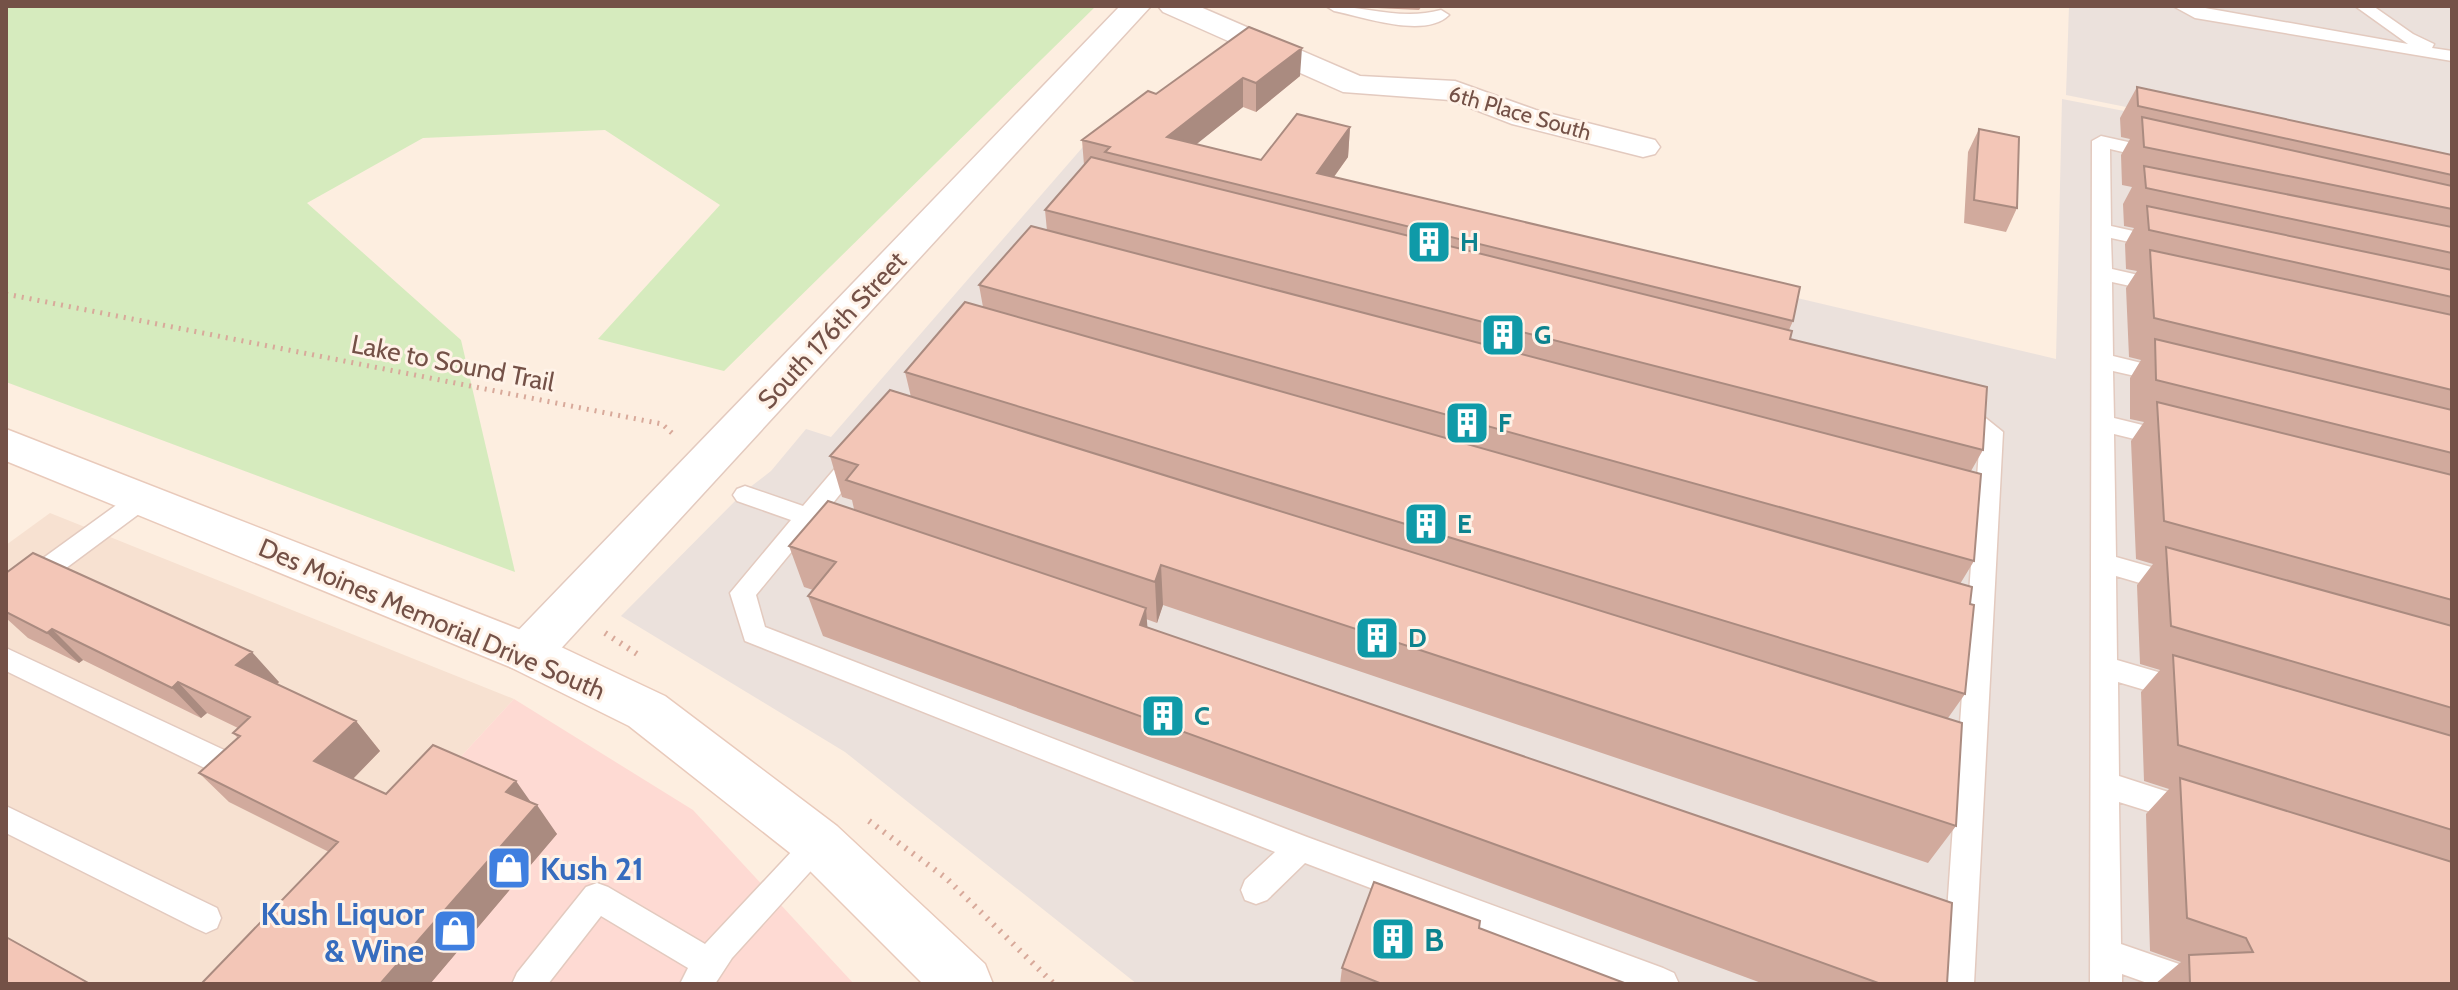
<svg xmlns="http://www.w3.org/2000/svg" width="2458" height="990" font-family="Cabin,sans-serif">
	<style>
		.residential { fill: #f7e1d1 }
		.commercial { fill: #fedad3 }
		.industrial { fill: #ebe1dc }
		.green { fill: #d6ebbe }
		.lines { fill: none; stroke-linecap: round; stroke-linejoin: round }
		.lane-casing { stroke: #e3cabf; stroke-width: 3 }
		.street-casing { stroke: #e3cabf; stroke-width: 3 }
		.secondary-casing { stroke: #e9cabb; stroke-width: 3 }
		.path-far1 { stroke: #d8a99a; stroke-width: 5; stroke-dasharray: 2 6; stroke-linecap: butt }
		.path { stroke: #d8a99a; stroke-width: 6; stroke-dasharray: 2 7; stroke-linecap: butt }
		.lane { fill: #fff; fill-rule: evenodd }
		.street { fill: #fff; fill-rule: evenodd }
		.secondary { fill: #fff; fill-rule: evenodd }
		.wall { fill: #d1aa9d }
		.shaded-wall { fill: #aa8b80 }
		.building { fill: #f3c6b7; stroke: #aa8b80; stroke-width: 2 }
		.labels { text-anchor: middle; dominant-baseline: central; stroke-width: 6; stroke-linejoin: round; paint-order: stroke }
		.far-street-label { font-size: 22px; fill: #745147; stroke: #fff2e7 }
		.culture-label { font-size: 26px; font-weight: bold; fill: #0d838f; stroke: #fff2e7; text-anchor: start }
		.street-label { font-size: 26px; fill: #745147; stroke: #fff2e7 }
		.near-shop-label { font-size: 32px; font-weight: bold; fill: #366cbe; stroke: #fff2e7; text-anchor: start }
		.near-culture-label { font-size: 32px; font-weight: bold; fill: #0d838f; stroke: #fff2e7; text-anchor: start }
	</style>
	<rect width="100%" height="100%" fill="#fdeee0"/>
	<path class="residential" d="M50,513L514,699L251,984H6V545Z"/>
	<path class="commercial" d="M514,699L693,810L854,984H251Z"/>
	<path class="industrial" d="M2069,6H2452V172L2066,95Z
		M2062,99L2452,174V984H1137L845,752L621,616L745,491L771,471L806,429L831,437L1095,133L2056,359Z"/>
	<path class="green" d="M6,6H1096L724,371L598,339L720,205L605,130L423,138L307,203L461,340L515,572L6,382Z"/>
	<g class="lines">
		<g class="lane-casing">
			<path id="lane" d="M1326,6C1367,6 1401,21 1441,10L1449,15C1425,39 1364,17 1334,11Z
				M2173,6H2194L2408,44L2355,6H2373L2413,34L2434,44L2432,48L2452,51V61L2195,18Z
				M2101,136L2164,150L2166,154L2157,160L2110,149L2111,226L2169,239L2172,243L2162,249L2111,238L2112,269L2169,282L2172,287L2162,293L2112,282L2113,356L2174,371L2177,376L2174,381L2166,383L2113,371L2114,418L2175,433L2179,439L2175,445L2167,447L2114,434L2116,557L2183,576L2187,583L2183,590L2174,593L2116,576L2117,660L2192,682L2196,690L2192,698L2182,701L2118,682L2119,776L2196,801L2201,810L2196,819L2186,823L2119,802L2121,944L2205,973L2210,984H2150L2122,974V984H2090L2092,141Z
				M1959,400L1967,403L2003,432L1974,984H1942L1980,435L1948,408L1951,403Z
				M857,450L865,452L869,458L825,513L833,521L830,527L821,530L812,527L756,595L765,627L1307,837L1663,968L1674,973L1679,984H1622L1305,863L1267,900L1256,904L1245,900L1241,890L1245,880L1275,852L745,641L730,593L791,520L737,501L733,495L737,489L745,486L803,506L849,452Z
				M142,490L151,493L154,499L151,505L15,606L6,609V585L133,493Z
				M6,648L237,756L241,765L237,774L227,777L217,774L6,671Z
				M6,806L217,908L221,918L217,928L206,933L195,928L6,833Z
				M818,830L828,834L833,843L828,852L732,958L715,984H680L688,968L601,916L548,984H512L517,973L586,887L597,883L608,887L705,944L808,834Z"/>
		</g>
		<g class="street-casing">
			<path id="street" d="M1120,6H1151L544,667L527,673L510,667L503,653L510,639Z
				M1158,6H1198L1360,76L1455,81L1536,110L1655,140L1660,147L1655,154L1643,157L1512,124L1450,100L1343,92L1163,12Z"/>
		</g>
		<g class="secondary-casing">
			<path id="secondary" d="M6,429L544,639L665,696L837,826L985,964L993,984H923L799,860L629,726L510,667L6,461Z"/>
		</g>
		<path class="path-far1" d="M6,294L662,424L672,433L671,438"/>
		<path class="path" d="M605,633L637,654
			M869,821L946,878L1054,984"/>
		<use href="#lane" class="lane"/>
		<use href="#street" class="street"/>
		<use href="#secondary" class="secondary"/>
	</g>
	<path class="wall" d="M1377,6H1422L1419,10L1377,8Z
		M1249,27L1300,76L1256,112L1243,107L1196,144L1261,160L1350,127L1348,157L1334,177L1793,321L1789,330L1790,339L1983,450L1971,471L1974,561L1960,584L1965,694L1948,718L1956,826L1928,863L1163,605L1157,623L1146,619L1147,628L1947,984H1764L823,636L808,596L813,590L804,587L789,546L854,509L852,500L842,497L830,456L911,397L905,372L983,307L979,285L1047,231L1045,210L1084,165L1082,140L1156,94Z
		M2137,87L2452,155V984H2155L2181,962L2150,951L2146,814L2169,789L2144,781L2141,692L2160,670L2140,664L2137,585L2153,564L2136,559L2131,441L2144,422L2130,419V378L2141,360L2129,357L2126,288L2137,271L2126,269L2125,244L2134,228L2124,226L2123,204L2132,187L2122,185L2121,155L2130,139L2121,137L2120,118Z
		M1979,129L2017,208L2006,232L1964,223L1968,152Z
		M6,573L279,682L277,684L356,721L380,751L353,779L386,794L531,803L557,834L430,984H201L329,852L229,802L199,773L238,738L233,733L238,728L207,713L201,718L83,660L79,663L28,638L6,618Z
		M1479,928L1627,984H1340L1342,968Z"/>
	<path class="shaded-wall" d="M1302,48L1300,76L1256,112V83Z
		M1243,78V107L1168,167L1167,137Z
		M1350,127L1348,157L1315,203L1317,173Z
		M1161,565L1163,605L1157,623L1155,582Z
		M1146,608L1149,648L1140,625Z
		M52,629L83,660L79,663L47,633Z
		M252,652L279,682L264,696L236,665Z
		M178,682L207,713L201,718L172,688Z
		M356,721L380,751L341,791L314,761Z
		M516,781L535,808L537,805L557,834L430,984H380L506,792Z"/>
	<path class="building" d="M1249,27L1302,48L1256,83L1243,78L1167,137L1261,160L1297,114L1350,127L1317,173L1800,287L1793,321L1105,152L1110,147L1082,140L1148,91L1156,94Z
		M2137,87L2452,155V175L2138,106Z
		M2142,117L2452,186V209L2144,147Z
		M1979,129L2019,137L2017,208L1974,200Z
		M1091,157L1792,331L1790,339L1987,387L1983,450L1045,210Z
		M2144,166L2452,227V253L2146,188Z
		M2147,206L2452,270V297L2149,230Z
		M1031,226L1981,474L1974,561L979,285Z
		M2150,250L2452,315V390L2154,318Z
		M965,302L1972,587L1970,604L1974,605L1965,694L905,372Z
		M2155,339L2452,410V453L2156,380Z
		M890,390L1962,723L1956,826L1161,565L1155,582L846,480L858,465L830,456Z
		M2157,402L2452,475V600L2164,521Z
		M828,501L1146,608L1140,625L1952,903L1947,984H1881L808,596L836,562L789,546Z
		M2166,547L2452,626V708L2171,626Z
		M33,553L252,652L236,665L356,721L314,761L386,794L433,745L516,781L506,792L537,805L380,984H201L338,842L199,773L240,736L233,733L250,717L178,682L172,688L52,629L47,633L6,612V573Z
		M2173,655L2452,736V830L2178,745Z
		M2180,778L2452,862V984H2190L2189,955L2253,952L2246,938L2187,918Z
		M1374,882L1480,921L1479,928L1627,984H1382L1342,968Z
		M6,937L90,984H6Z"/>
	<defs>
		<g id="building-square" transform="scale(2.3)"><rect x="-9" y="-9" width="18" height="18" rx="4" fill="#0f9aa8" stroke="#fff2e7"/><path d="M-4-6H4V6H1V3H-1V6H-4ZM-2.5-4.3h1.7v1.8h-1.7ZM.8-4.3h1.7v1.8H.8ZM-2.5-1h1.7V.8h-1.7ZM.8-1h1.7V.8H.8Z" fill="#fff"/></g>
		<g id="shop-square" transform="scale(2.3)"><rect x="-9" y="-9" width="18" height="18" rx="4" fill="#3f7fe0" stroke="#fff2e7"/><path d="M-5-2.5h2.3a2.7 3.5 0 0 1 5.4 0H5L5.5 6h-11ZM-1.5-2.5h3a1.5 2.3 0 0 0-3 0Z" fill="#fff"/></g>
	</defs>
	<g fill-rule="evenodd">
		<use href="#building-square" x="1429" y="242"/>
		<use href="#building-square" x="1503" y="335"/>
		<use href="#building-square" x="1467" y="423"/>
		<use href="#building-square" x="1426" y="524"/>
		<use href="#building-square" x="1377" y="638"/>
		<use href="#building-square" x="1163" y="716"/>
		<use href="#shop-square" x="509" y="868"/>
		<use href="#shop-square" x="455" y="931"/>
		<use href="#building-square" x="1393" y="939"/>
	</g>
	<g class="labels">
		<g class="far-street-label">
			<text transform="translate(1520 113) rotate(16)">6th Place South</text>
		</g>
		<g class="culture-label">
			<text x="1460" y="242">H</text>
			<text x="1534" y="335">G</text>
			<text x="1498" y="423">F</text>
			<text x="1457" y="524">E</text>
			<text x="1408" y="638">D</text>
			<text x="1194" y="716">C</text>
		</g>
		<g class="street-label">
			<text transform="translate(832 330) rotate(-47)">South 176th Street</text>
			<text transform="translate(453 363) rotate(11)">Lake to Sound Trail</text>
			<text transform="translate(432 619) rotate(23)">Des Moines Memorial Drive South</text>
		</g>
		<g class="near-shop-label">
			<text x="540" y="868">Kush 21</text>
			<text x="424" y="913" text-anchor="end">Kush Liquor<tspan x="424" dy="37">&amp; Wine</tspan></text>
		</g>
		<g class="near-culture-label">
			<text x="1424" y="939">B</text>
		</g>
	</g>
	<rect width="2458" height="990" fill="none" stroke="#745147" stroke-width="16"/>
</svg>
